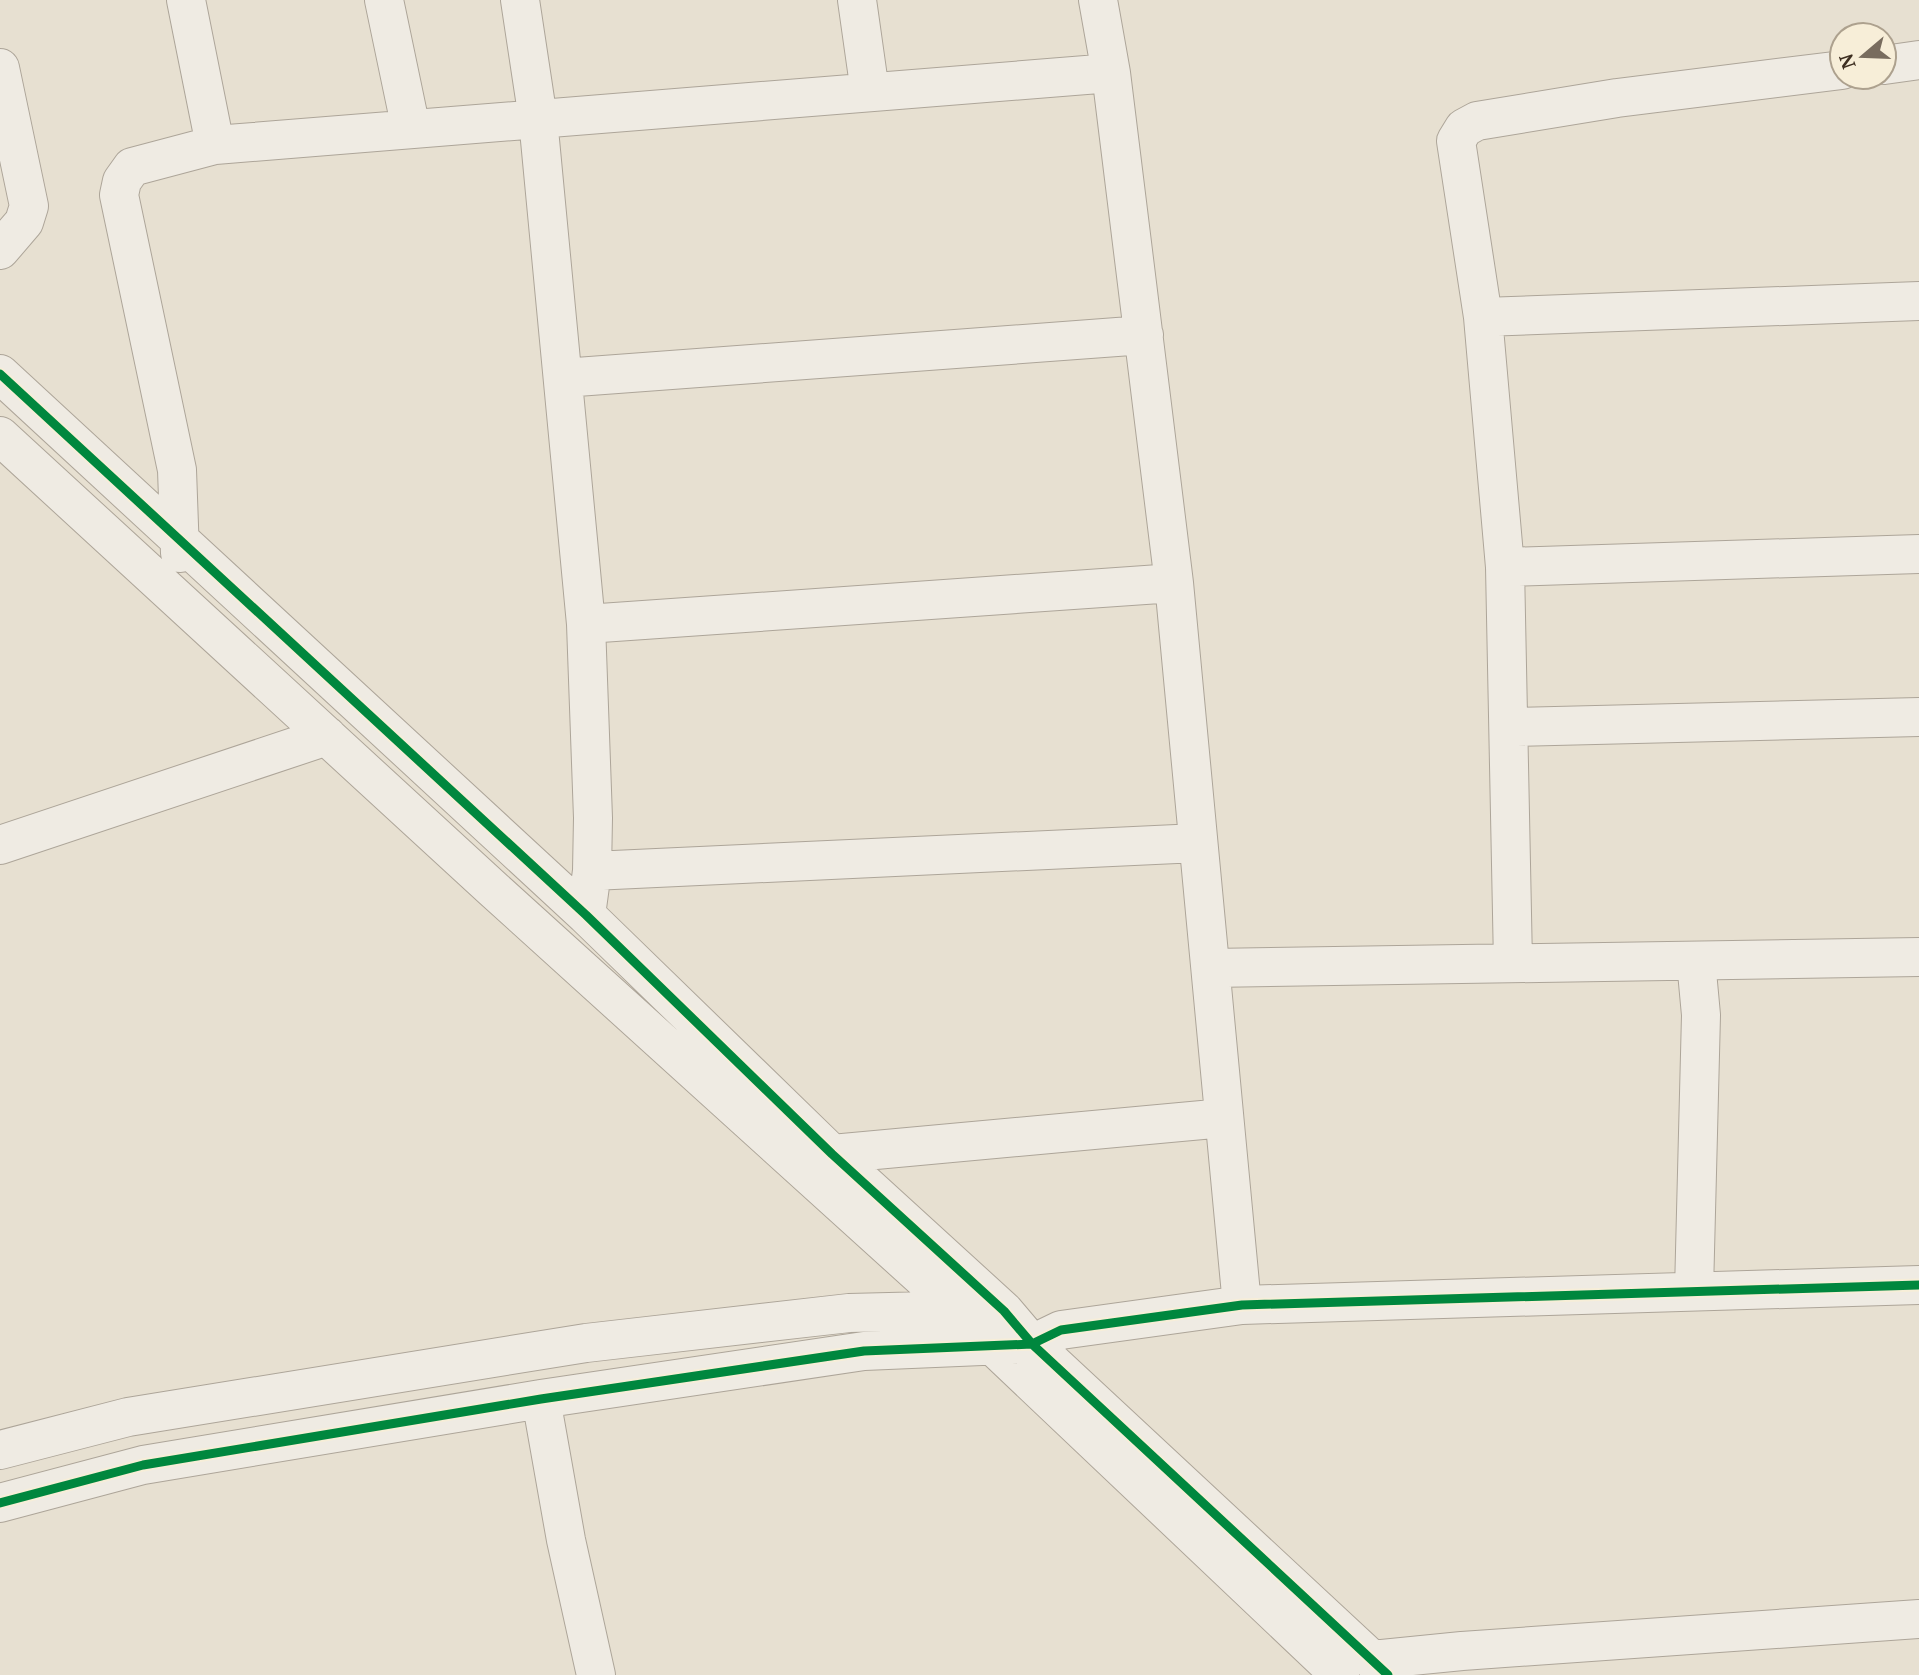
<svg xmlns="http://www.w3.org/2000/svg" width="1919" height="1675" font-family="'PT Serif',serif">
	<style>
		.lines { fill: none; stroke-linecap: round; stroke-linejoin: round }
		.minor-casing { stroke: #ada599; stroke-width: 40 }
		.minor { stroke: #efebe3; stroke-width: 38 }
		.cycleway-casing { stroke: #f7eed8; stroke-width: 13 }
		.cycleway { stroke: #00873e; stroke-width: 9 }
	</style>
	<rect width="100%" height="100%" fill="#e7e0d1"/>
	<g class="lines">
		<g class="minor-casing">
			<path id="minor" d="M186,0L215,145
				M384,0L411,129
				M520,0L538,119L586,624L593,818L592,871L586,915
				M857,0L870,92
				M1098,0L1111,73L1174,583L1242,1305
				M1884,65L1919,60
				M0,68L29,206L24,222L0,250
				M1483,317L1919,301
				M0,374L586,915L832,1154L1004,1311L1032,1344L1388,1675
				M563,378L1144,335
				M0,436L493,889L958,1310L991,1344L1340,1675
				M180,553L177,470L119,195L122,181L132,167L215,145L1111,73
				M1505,567L1919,554
				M586,624L1174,583
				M1509,727L1919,717
				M0,845L327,736
				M592,871L1198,843
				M1513,963L1505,567L1483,317L1456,141L1464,128L1477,121L1617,98L1842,70
				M1211,968L1919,957
				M832,1154L1224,1118
				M1694,1291L1701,1015L1696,961
				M541,1399L566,1540L596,1675
				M0,1450L128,1417L586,1343L849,1313L969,1310
				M0,1503L143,1465L541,1399L864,1351L1032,1344L1061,1330L1242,1305L1919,1285
				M1372,1660L1462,1651L1919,1619"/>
		</g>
		<use href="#minor" class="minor"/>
		<g class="cycleway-casing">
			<path id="cycleway" d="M0,374L586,915L832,1154L1004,1311L1032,1344L1388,1675
				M0,1503L143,1465L541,1399L864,1351L1032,1344L1061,1330L1242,1305L1919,1285"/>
		</g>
		<use href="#cycleway" class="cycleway"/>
	</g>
	<g transform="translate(1863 56) rotate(251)"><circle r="33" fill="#f7eed8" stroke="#ada18e" stroke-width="2"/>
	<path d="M0-5L12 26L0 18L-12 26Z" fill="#786c5e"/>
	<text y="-10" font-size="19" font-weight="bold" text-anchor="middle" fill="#3d2e20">N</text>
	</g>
</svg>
